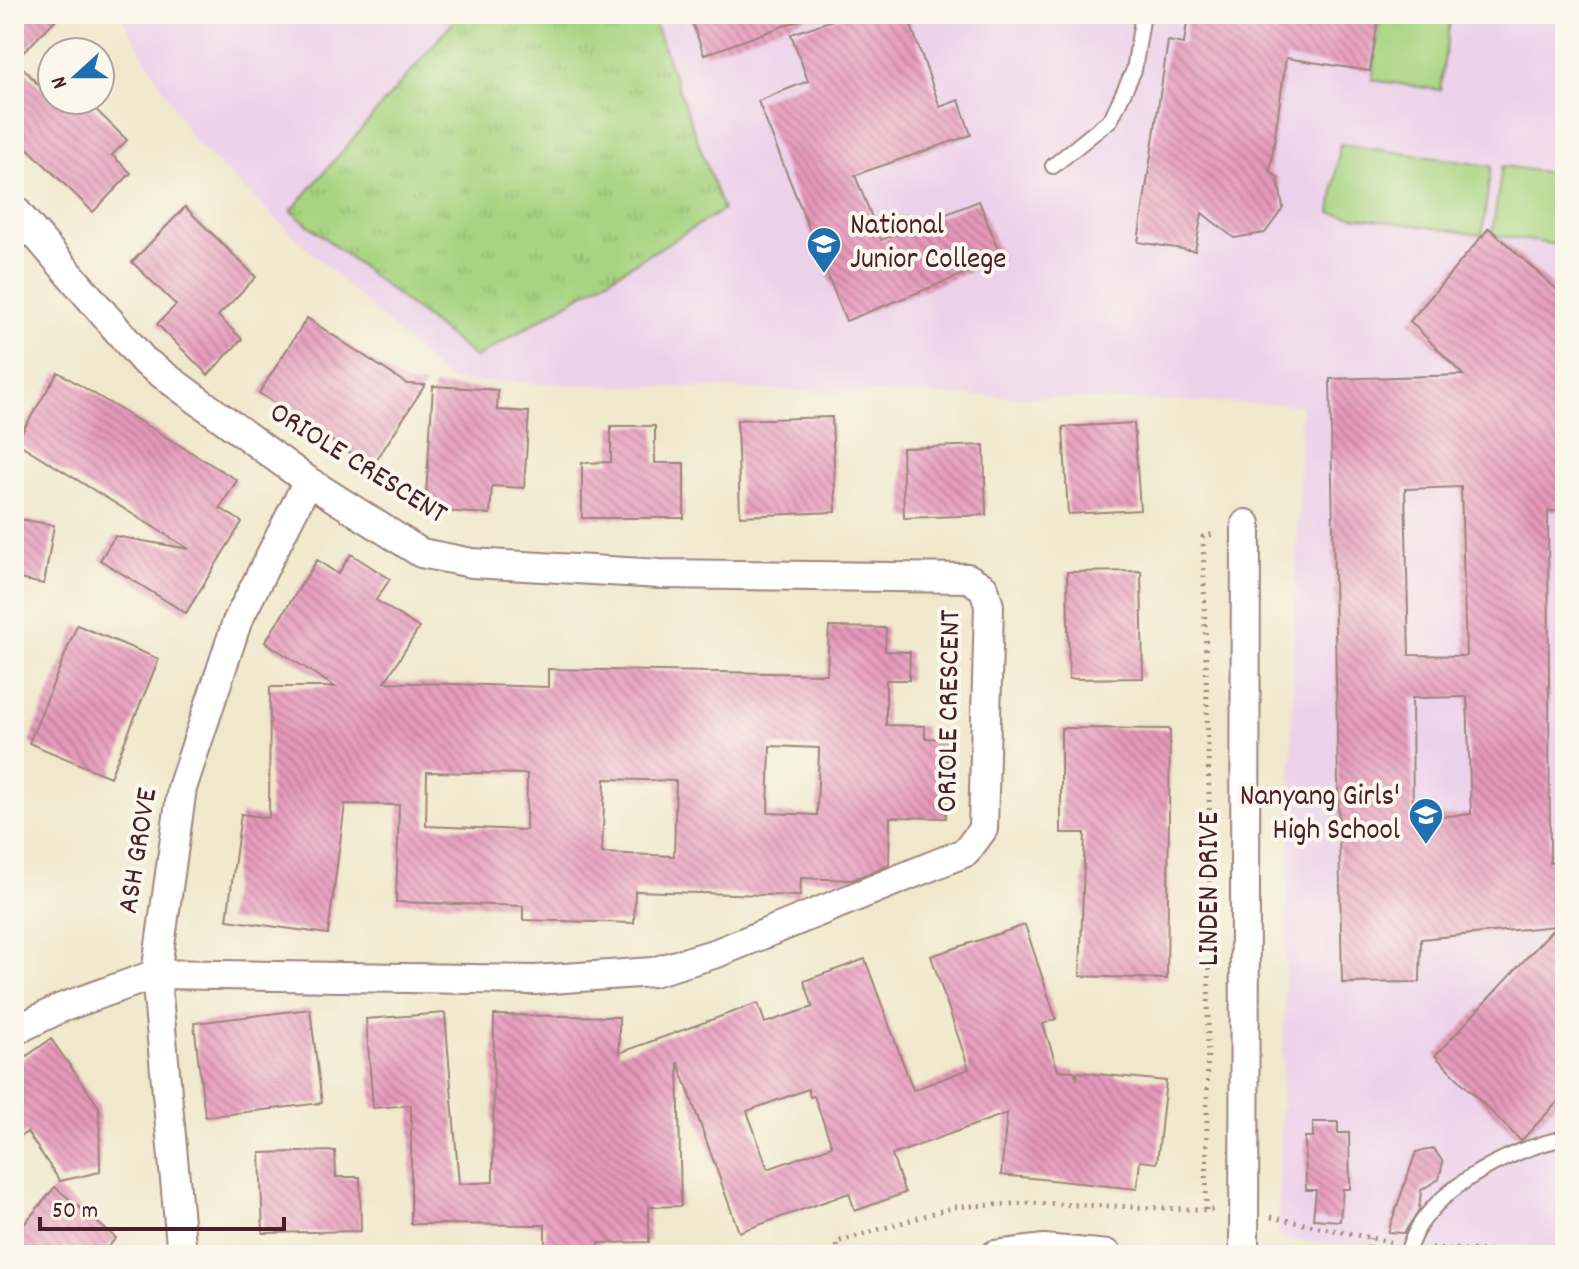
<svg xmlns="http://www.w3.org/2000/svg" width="1579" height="1269" font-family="Dekko,sans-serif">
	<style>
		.built { fill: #ecd1ea }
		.grass { fill: url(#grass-tufts); stroke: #797a56; stroke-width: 2 }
		.pitch { fill: #a8d481; stroke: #797a56; stroke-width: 2 }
		.building { fill: url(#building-back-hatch); fill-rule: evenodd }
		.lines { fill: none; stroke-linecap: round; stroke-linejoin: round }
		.lane-casing { stroke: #9d847c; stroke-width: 18 }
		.street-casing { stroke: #9d847c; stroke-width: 32 }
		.path { stroke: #9d847c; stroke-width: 5; stroke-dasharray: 2 6; stroke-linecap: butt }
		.lane { stroke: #fff; stroke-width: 14 }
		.street { stroke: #fff; stroke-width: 28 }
		.labels { text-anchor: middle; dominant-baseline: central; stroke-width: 8; stroke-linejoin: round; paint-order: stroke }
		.poi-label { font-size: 30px; fill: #4a1f2b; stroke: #fbf7ec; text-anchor: start }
		.street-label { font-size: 30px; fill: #4a1f2b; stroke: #fbf7ec }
	</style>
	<defs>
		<pattern id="grass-tufts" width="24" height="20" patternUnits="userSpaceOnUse" patternTransform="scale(2)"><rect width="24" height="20" fill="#a8d481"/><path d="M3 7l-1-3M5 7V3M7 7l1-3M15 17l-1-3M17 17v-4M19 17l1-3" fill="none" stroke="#92b670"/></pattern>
		<pattern id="building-back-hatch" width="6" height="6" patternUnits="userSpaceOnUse" patternTransform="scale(2)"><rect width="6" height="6" fill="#e598ba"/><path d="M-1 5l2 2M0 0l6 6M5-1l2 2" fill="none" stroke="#bc7b97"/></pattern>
	</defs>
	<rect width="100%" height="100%" fill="#fbf7ec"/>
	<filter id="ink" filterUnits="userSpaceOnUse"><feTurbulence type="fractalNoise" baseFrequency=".0125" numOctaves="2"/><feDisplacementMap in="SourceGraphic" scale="16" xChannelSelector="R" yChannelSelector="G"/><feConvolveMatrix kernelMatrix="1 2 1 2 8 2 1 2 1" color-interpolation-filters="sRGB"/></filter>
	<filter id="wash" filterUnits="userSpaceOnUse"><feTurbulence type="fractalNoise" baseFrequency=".006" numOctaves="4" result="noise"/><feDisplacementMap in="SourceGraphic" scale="32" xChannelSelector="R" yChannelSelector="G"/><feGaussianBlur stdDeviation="1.8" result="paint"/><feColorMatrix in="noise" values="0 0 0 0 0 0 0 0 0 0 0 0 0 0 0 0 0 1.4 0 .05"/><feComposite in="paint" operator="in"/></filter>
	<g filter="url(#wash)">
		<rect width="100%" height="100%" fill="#f0e8cc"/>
		<path class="built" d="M120,14H1565V1255H1442L1278,1238L1301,405L449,381L194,142Z"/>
		<path class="grass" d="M460,14H651L723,210L476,358L291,211Z"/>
		<path class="pitch" d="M1381,14H1451L1440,90L1372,80Z
			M1340,144L1491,166L1482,235L1331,213Z
			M1502,166L1565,175V246L1492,235Z"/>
		<g id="blocks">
			<path class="building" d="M14,14H61L16,60L52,100H86L127,140L112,155L131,173L93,212L14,135Z
				M689,14H807L808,17L704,55Z
				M850,14H907L940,107L959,100L971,135L855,175L881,240L979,201L1002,259L846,321L758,101L808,81L791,34Z
				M1188,14H1379L1370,71L1286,58L1270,171L1278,178L1283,208L1265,233L1234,238L1202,213L1195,251L1138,242L1168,41L1184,44Z
				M185,207L256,277L218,316L242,339L208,375L157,324L176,305L132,262Z
				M1489,228L1565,297V511H1548L1550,863H1565V1094L1521,1141L1435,1056L1556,926L1421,939L1420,982L1342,983L1330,379L1463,375L1410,321ZM1461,487L1466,656L1409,655L1405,489ZM1467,697L1471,814L1413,819L1412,698Z
				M307,318L407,384L425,385L372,467L259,393Z
				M58,372L237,480L220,508L242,522L186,613L100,560L115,536L189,549L16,442Z
				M433,386L498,390L497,410L529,412L524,488L492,486L490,514L425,510Z
				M832,417L836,512L740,516L737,420Z
				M1134,423L1140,510L1068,514L1063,427Z
				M611,426H655V463H684V518H582V463L611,462Z
				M984,445L986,515L904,518L902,448Z
				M14,518L54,525L44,584L14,578Z
				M351,554L390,579L376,600L419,628L385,682L548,687V669L827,674L829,627L886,628L885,651L910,652L909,680H886V725L925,726V738L948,739L946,818L890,817L889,865L852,880L801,878L800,896L635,891L634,923L523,920V906L396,902L399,805L345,804L328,934L227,920L241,814L269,818L270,687H335L265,642L317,560L338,574ZM770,746L819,748L817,815L768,813ZM427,772L527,774L526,830L426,826ZM605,779L676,781L674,856L602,853Z
				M1141,571L1143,678L1069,679L1067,572Z
				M77,625L159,659L110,777L29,743Z
				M1061,728L1170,729L1167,979L1080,976L1085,833H1061Z
				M1025,925L1056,1019L1043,1024L1058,1070L1074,1071L1077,1080V1072L1166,1081L1157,1163L1140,1161L1137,1189L1001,1175L1007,1113L892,1155L905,1193L855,1211L849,1193L739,1232L678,1062L681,1206L649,1207V1242L599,1243V1255H545V1225L411,1224V1105L373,1108L366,1019L445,1013L459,1184L493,1182L494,1015L619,1017V1053L758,1003L765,1023L813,1007L804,981L865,959L913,1090L969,1069L931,956ZM808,1089L810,1097L814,1096L832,1146L768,1169L747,1111Z
				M310,1009L322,1103L205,1117L194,1023Z
				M51,1039L99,1107L100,1172L60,1181L27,1132L14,1141V1065Z
				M1313,1122H1338V1133H1349L1350,1189H1343L1340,1221L1313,1219L1316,1190H1306L1305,1137H1313Z
				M1434,1149L1443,1162L1439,1179L1421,1190L1419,1210L1404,1233L1388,1232L1416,1152Z
				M335,1151L336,1177H360L361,1231L263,1233L260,1153Z
				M55,1187L116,1238L101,1255H14V1236Z"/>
		</g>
	</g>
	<g filter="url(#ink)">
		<use href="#blocks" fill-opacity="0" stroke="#9d847c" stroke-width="2"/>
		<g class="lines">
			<g class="lane-casing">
				<path id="lane" d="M1053,166L1111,119L1134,70L1143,14
					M1407,1255C1421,1193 1507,1150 1565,1138"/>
			</g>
			<g class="street-casing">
				<path id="street" d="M14,209L143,360L308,481L421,553L472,563L660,574L968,578L984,588L989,606L983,829L966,852L717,953L653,972L535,980L156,974L61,1008L14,1031
					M182,1255L156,974L182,788L237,622L308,481
					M995,1255L1044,1249L1108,1255
					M1244,1255L1246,524"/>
			</g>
			<path class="path" d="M1206,1210L1210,836L1203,537L1217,533
				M1271,1217L1390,1242
				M1432,1248L1557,1255
				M838,1255L837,1242L954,1207L1030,1203L1214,1210
				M1368,1255L1370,1238"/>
			<use href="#lane" class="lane"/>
			<use href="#street" class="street"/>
		</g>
	</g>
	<defs>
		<g id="school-pin" transform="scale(1.8)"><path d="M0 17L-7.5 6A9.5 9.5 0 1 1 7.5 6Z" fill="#1f6fb2" stroke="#fbf7ec"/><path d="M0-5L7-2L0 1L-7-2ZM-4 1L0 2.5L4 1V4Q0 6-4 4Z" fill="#fff"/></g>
	</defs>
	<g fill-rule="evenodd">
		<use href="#school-pin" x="824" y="244"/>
		<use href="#school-pin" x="1426" y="815"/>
	</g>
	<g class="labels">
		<g class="poi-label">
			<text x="850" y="227">National<tspan x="850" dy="34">Junior College</tspan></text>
			<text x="1400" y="798" text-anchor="end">Nanyang Girls'<tspan x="1400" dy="34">High School</tspan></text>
		</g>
		<g class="street-label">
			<text transform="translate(357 465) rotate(32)">ORIOLE CRESCENT</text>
			<text transform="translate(951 711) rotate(-89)">ORIOLE CRESCENT</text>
			<text transform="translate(140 851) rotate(-81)">ASH GROVE</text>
			<text transform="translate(1211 889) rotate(-90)">LINDEN DRIVE</text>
		</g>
	</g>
	<rect width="1579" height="1269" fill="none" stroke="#fbf7ec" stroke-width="48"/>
	<g transform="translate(76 76) rotate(249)"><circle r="38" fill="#fbf7ec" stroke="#b4a19f" stroke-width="2"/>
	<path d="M0-6L14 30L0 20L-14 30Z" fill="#1f6fb2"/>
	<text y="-12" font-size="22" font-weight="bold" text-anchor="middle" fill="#4a1f2b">N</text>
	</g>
	<path d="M40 1217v12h244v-12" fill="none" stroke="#4a1f2b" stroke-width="4"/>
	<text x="52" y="1217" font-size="24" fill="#4a1f2b" stroke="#fbf7ec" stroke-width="6" paint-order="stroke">50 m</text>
</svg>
